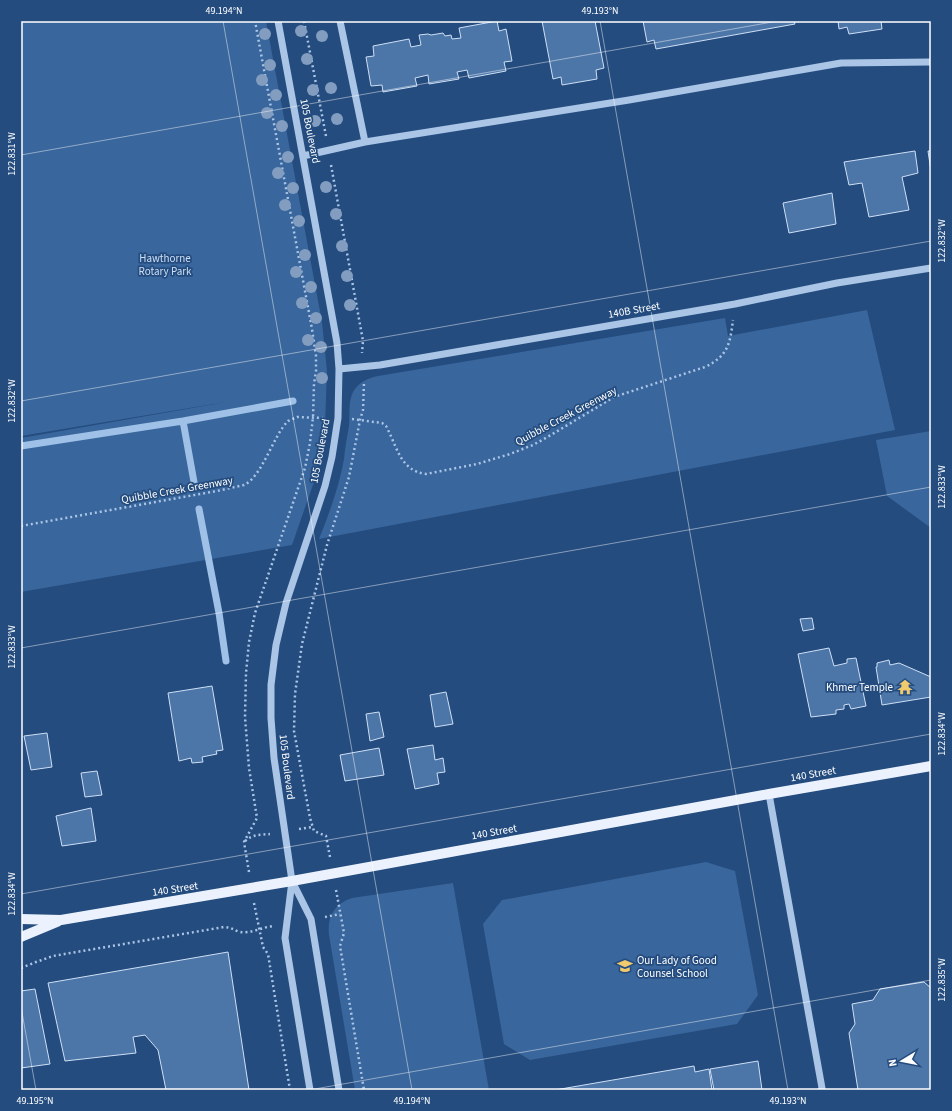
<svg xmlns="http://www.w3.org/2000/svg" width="952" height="1111" font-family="'Source Sans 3',sans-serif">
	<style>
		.green { fill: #39669c }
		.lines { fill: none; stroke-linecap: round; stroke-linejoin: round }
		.stream { stroke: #9fc0e7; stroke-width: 7 }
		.building { fill: #4d76a8; stroke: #cedff5 }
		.path { stroke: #aac5e6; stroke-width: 2.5; stroke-dasharray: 2 3; stroke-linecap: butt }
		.minor { stroke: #aac5e6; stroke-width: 7 }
		.major { stroke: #ebf2fd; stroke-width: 10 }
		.tree { fill: #829dc0 }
		.ticks { fill: none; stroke: #fff; stroke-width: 1; stroke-opacity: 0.45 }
		.labels { text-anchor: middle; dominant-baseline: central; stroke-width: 3.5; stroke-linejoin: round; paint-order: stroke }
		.street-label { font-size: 11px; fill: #fff; stroke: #244c7f }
		.park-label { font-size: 11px; fill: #cedff5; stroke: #244c7f }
		.poi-label { font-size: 11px; fill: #fff; stroke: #244c7f; text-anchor: end }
		.neatline { fill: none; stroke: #fff; stroke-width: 1.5 }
		.ticks-label { font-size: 10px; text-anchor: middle; fill: #fff }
	</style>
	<rect width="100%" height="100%" fill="#244c7f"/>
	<path class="green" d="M21,21H266L322,322L327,371L325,424L315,479L292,545L21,592V438L232,401L21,436Z
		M867,310L895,430L319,539C329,514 339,487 344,459C345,448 347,437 349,426C350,415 348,402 353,392C359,382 368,378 378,376L725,318L728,336Z
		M931,431V528L887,496L876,440Z
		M706,862L735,871L758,995L737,1024L530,1060L504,1044L483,924L502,900Z
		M453,883L489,1090H355L329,935C327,917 334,904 352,898Z"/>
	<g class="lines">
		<path class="stream" d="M183,421L194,482
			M21,446L183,421L293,401
			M199,509L219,613L226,661"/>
	</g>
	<path class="building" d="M497,21L499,31L506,29L512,61L504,62L506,71L469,78L467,70L457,72L459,79L429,84L428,75L415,78L417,86L383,92L382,85L371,86L366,57L374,56L373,46L409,39L411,47L421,45L419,35L428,34L431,35L443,33L445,36L451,35L452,39L461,38L459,28Z
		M542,21H595L604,68L596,70L597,79L562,85L561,77L553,79Z
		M643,21H794L795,24L656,49L654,40L647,42Z
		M838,21H881L882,29L849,34L847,27L839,29Z
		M930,147H931V171L928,151H931Z
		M915,151L918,173L902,177L909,210L869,217L862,183L849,185L844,162Z
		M832,193L836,224L789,233L783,203Z
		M812,618L814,629L803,631L800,619Z
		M829,648L834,666L847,663V659L856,658L866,706L851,709L849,704L844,705V709L836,710V714L811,717L798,654Z
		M889,660L890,665L899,663L931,677V697L882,705L876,667H877V663Z
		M212,686L223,750L216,751L217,754L202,757L203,762L192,763L191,758L179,761L168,693Z
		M446,692L453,724L435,727L430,695Z
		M379,712L384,737L370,741L366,714Z
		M47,733L52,767L31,770L24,736Z
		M433,745L435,760L443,758L445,772L437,773L439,784L415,789L407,749Z
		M379,748L384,775L345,781L340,755Z
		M97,771L102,795L85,797L81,773Z
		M91,808L96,841L62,846L56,816Z
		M228,952L249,1090H166L158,1050L145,1035L133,1037L136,1053L65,1061L48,983Z
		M924,982L931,988V1090H858L849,1033L855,1024L852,1004L873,1000L880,989Z
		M35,989L50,1064L21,1068V991Z
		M758,1061L762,1090H714L710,1069Z
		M694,1066L695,1072L709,1069L712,1090H555Z"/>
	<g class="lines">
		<path class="path" d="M304,21L326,136
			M331,165L363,341L362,353
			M352,419L382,423L386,426C397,446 400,471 426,474L477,464L510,454L533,445L551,435L614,397L705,367C728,356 730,344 733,320
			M21,526L217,491L244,485C262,477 273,436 288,421L297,417L323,418
			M299,829L312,827
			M245,841C253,834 260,835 270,834
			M330,857L326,836L314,831L310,818L294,731L295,694L302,644L327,545L349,477L360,420L363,410L364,382
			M249,872L244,842L257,818L249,768L245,717L246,673L249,642L255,613L305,468L310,443L313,417L314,384L316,371V356L312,329L255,21
			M336,890L344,933L340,946L364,1090
			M254,903L263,947L268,954L290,1090
			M325,917L340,914
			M21,968L36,962L53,956L224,927C230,927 234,930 240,932C250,934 263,927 273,926"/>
		<path class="minor" d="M278,21L333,321L337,343L339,369L338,418L332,457L325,486L286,603L276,645L271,685V718L274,758L292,881L285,938L310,1090
			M340,21L365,142L629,100L841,63L931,62
			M303,156L365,142
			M339,369L380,365L735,304L837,283L931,268
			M769,794L822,1088L821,1090
			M292,881L311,919L339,1090"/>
		<path class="major" d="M21,919L61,920L292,881L769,794L931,766
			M21,937L57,922"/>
	</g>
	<g class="tree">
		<circle cx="301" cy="31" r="6"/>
		<circle cx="265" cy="34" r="6"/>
		<circle cx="322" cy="36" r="6"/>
		<circle cx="307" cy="59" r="6"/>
		<circle cx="270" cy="65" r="6"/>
		<circle cx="262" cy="80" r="6"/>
		<circle cx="331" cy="88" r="6"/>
		<circle cx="313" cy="90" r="6"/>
		<circle cx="276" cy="95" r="6"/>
		<circle cx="267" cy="113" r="6"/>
		<circle cx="337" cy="119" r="6"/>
		<circle cx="315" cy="121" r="6"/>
		<circle cx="282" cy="126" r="6"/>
		<circle cx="288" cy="157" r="6"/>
		<circle cx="278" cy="173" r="6"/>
		<circle cx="326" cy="187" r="6"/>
		<circle cx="293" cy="188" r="6"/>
		<circle cx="285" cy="205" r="6"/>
		<circle cx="336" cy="214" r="6"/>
		<circle cx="299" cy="221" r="6"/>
		<circle cx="342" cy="246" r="6"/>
		<circle cx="305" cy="255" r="6"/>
		<circle cx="296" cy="272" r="6"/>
		<circle cx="347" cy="276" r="6"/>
		<circle cx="311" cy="287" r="6"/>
		<circle cx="302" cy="303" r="6"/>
		<circle cx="350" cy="305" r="6"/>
		<circle cx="316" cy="318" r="6"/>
		<circle cx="308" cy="340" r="6"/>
		<circle cx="321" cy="347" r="6"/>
		<circle cx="322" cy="378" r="6"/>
	</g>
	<path class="ticks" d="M223,21L412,1090M600,21L788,1090M21,155L778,21M21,401L931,241M21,648L931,487M21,894L931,734M21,1007L36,1090M309,1090L931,980"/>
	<defs>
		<g id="temple-bare" transform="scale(1.2)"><path d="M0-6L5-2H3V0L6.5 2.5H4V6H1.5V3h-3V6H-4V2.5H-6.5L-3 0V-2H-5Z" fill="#f0ca6e" stroke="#244c7f" stroke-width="2.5" paint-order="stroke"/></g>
		<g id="school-bare" transform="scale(1.2)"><path d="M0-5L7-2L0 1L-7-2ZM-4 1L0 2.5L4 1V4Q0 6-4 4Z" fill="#f0ca6e" stroke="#244c7f" stroke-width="2.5" paint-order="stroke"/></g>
	</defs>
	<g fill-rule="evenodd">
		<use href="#temple-bare" x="905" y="687"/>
		<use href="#school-bare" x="625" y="966"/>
	</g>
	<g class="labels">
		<g class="street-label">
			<text transform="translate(310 131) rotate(79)">105 Boulevard</text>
			<text transform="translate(634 310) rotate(-10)">140B Street</text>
			<text transform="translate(566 416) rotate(-28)">Quibble Creek Greenway</text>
			<text transform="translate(320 451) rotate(-79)">105 Boulevard</text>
			<text transform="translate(177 490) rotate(-10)">Quibble Creek Greenway</text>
			<text transform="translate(287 767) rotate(83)">105 Boulevard</text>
			<text transform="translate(813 774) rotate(-10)">140 Street</text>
			<text transform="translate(494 832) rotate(-10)">140 Street</text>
			<text transform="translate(175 889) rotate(-9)">140 Street</text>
		</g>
		<g class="park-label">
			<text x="165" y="258">Hawthorne<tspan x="165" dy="13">Rotary Park</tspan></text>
		</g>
		<g class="poi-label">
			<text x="893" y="687">Khmer Temple</text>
			<text x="637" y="960" text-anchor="start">Our Lady of Good<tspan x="637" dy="13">Counsel School</tspan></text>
		</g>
	</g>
	<rect width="952" height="1111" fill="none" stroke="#244c7f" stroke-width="44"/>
	<g transform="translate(902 1061) rotate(260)" stroke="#244c7f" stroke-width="3" paint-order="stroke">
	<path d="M0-3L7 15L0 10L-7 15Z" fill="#ffffff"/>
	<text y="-6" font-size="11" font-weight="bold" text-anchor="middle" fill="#ffffff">N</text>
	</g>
	<rect x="22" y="22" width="908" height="1067" class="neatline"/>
	<g class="ticks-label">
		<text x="224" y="14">49.194°N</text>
		<text x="600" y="14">49.193°N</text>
		<text transform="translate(11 154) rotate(-90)" y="4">122.831°W</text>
		<text transform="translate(941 241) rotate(-90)" y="4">122.832°W</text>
		<text transform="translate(11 401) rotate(-90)" y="4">122.832°W</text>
		<text transform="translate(941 487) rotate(-90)" y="4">122.833°W</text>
		<text transform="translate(11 647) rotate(-90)" y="4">122.833°W</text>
		<text transform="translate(941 734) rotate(-90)" y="4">122.834°W</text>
		<text transform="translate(11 894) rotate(-90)" y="4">122.834°W</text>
		<text transform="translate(941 980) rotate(-90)" y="4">122.835°W</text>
		<text x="35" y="1104">49.195°N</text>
		<text x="412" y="1104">49.194°N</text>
		<text x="788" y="1104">49.193°N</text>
	</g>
</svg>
